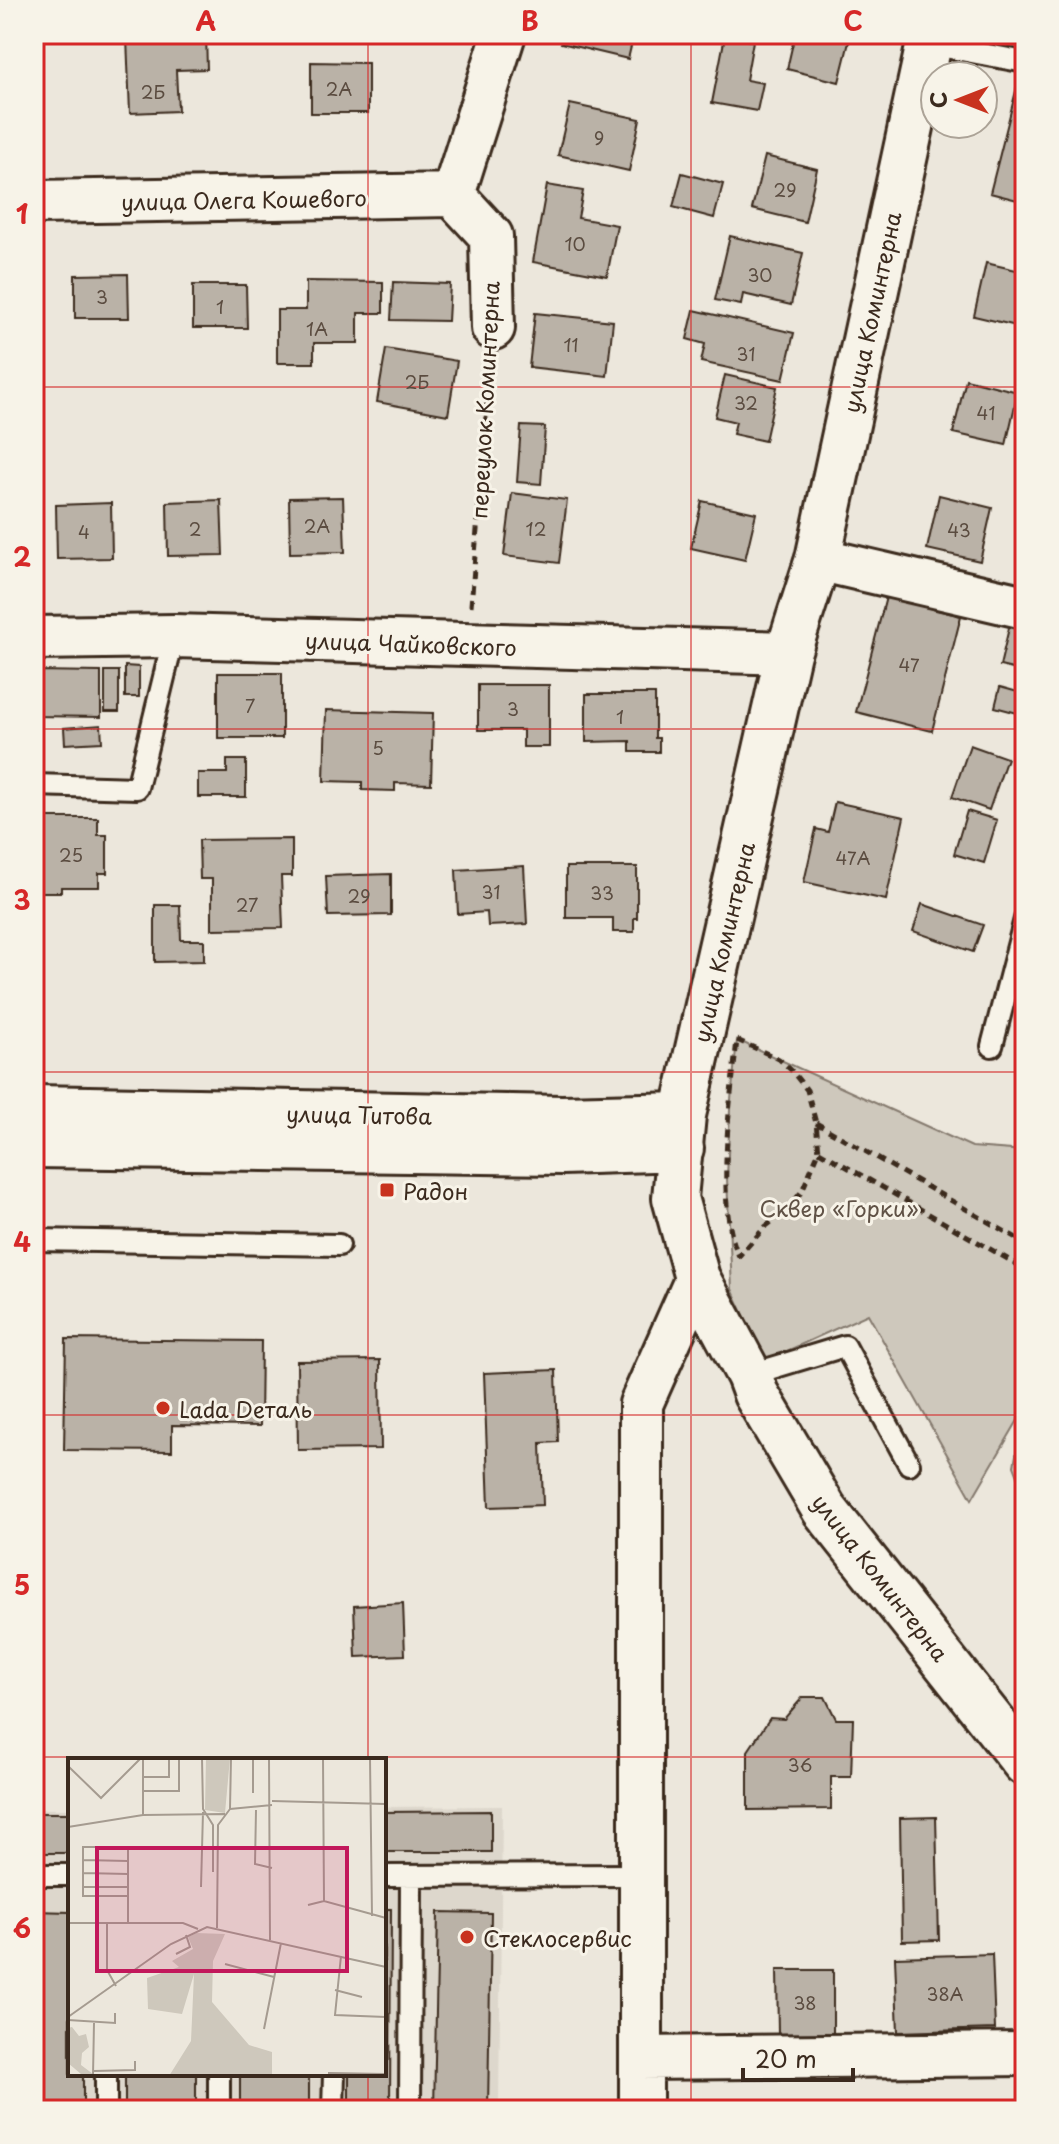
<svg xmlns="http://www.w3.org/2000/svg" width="1059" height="2144" font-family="'Playpen Sans',sans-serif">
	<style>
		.built { fill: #ddd7cc }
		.green { fill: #cec8bc; stroke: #84796d; stroke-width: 2 }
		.building { fill: #bab2a7; stroke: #3b2a1e; stroke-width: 2 }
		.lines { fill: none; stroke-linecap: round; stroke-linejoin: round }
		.lane-casing { stroke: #3b2a1e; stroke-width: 26 }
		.street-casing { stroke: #3b2a1e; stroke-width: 48 }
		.secondary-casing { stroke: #3b2a1e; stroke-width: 50 }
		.path { stroke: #3b2a1e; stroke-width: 5; stroke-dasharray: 8 6; stroke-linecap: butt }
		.lane { stroke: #f7f3e8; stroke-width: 20 }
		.street { stroke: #f7f3e8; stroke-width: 42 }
		.secondary { stroke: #f7f3e8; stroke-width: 44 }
		.grid { fill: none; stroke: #d62828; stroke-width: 2; stroke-opacity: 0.55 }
		.poi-dot { fill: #c8321e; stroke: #f7f3e8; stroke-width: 3 }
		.labels { text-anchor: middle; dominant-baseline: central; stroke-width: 6; stroke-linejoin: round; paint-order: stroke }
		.number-label { font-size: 18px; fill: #5b4c40 }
		.street-label { font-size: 22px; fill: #3b2a1e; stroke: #f7f3e8 }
		.poi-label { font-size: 22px; fill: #3b2a1e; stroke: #f7f3e8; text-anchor: start }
		.park-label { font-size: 22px; fill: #605246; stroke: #f7f3e8 }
		.inset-road { fill: none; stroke: #a59b90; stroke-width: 2 }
		.view { fill: #c2185b; fill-opacity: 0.15; stroke: #c2185b; stroke-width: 4 }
		.inset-edge { fill: none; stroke: #3b2a1e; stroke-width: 4 }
		.neatline { fill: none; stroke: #d62828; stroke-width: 3 }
		.grid-label { font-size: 26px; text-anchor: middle; font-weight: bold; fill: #d62828 }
	</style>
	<rect width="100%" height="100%" fill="#ece7dc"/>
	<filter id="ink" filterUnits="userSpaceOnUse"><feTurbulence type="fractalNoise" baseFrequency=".0125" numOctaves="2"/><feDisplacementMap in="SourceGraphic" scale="16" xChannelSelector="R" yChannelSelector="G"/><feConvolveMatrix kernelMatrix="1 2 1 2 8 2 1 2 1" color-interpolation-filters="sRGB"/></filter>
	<g filter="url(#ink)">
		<path class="built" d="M502,1806L499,2110H34V1809H70V2074H384V1807Z"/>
		<path class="green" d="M737,1040L972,1147L1025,1151V1495L1014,1466L1024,1410L972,1499L868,1314L765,1361L732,1289L727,1178L730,1110Z"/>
		<path class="building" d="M563,34H634L628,59L561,43Z
			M795,34H851L839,82L787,69Z
			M206,35L207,69L176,70L178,111L130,113L127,38Z
			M725,36L753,41L746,80L763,83L757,111L712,103Z
			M311,62L368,63V113H311Z
			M1018,83L1025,85V202L990,193Z
			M570,104L640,119L629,171L558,155Z
			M765,156L817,169L805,222L752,209Z
			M682,173L723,184L714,218L673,207Z
			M547,185L583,191L578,218L617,225L607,276L533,262Z
			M730,236L803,253L791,305L743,294L741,305L715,300Z
			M986,263L1025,272V328L974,316Z
			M128,274L129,318H75V275Z
			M306,281L383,282V313H358V343H314V363H277V310H306Z
			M393,282L450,284L448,321L391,320Z
			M193,285H246L247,328H193Z
			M694,310L794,333L783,380L701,362L705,344L687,339Z
			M535,313L613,321L607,376L529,367Z
			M386,349L457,361L448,415L377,402Z
			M725,375L777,387L765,441L733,434L736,422L715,417Z
			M966,379L1018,392L1006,445L953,433Z
			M521,426L545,427L541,484L517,482Z
			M512,493L567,500L559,563L504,556Z
			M939,495L992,508L980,561L927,549Z
			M343,497L345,552L290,553L289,498Z
			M221,500L223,555L168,556L167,502Z
			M702,501L756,513L745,560L691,548Z
			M111,503L112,558L57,559L56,505Z
			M886,597L961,616L932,731L856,712Z
			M1012,615L1025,619V672L1000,666Z
			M125,666L139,667V697H125Z
			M34,671L101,672V717L34,716Z
			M105,671H119V712H105Z
			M218,673H282V738H218Z
			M478,685H549V747H523V730H478Z
			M1000,687L1025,694V715L995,707Z
			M586,694H655V738H659V752H630V741L586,742Z
			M326,710L433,713L431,784L395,783V791L362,790V782L324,781Z
			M101,725L102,742L65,744L64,728Z
			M970,745L1007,758L989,810L952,797Z
			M227,760H246V797H198V773H227Z
			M835,802L904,817L886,900L804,882L816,829L828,832Z
			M967,811L997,820L984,863L954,854Z
			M34,818H98V835H107V873H99V887H61V892H34Z
			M292,839V876H281L283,928L212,929V879H200L199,840Z
			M524,866L527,924L488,926L487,912L458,914L456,870Z
			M566,867H637V918H634V932H613V918H566Z
			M391,874V915L328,916L326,876Z
			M922,904L983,925L973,952L913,931Z
			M155,905H180L181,940H204V961L155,962Z
			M66,1339L261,1341L260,1426L172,1425V1451L64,1450Z
			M380,1360L381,1449L298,1450L297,1361Z
			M556,1370L558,1442L541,1443L543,1505L489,1507L484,1373Z
			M403,1603L405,1655L356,1657L354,1606Z
			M803,1697H825L836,1719H853L851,1777H831V1809L748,1810V1751L770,1718L784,1719Z
			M491,1811V1852H384V1812Z
			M34,1813H70V1853H34Z
			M936,1817L939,1940L902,1941L900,1818Z
			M384,1909H391L390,2110H349V2074H384Z
			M34,1911L70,1912V2074H83V2110H34Z
			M438,1912L491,1913L488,2110H434Z
			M992,1954L995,2029L898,2032L895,1957Z
			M777,1970H833V2034H778Z
			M125,2074H196V2110H125Z
			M240,2074H309V2110H240Z"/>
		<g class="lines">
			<g class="lane-casing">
				<path id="lane" d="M929,44L1025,62
					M34,785L137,788L174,636
					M992,1046L1025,919
					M34,1240L339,1245
					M749,1375L845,1346L909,1464
					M34,1875H70
					M384,1876L641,1875
					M106,2110V2074
					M219,2110V2074
					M333,2110L334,2074
					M410,2110L411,1876"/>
			</g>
			<g class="street-casing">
				<path id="street" d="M34,202L453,195
					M493,328L491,236L453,195L504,34
					M818,559L1025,607
					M34,638L174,636L788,653
					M641,2058L1025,2054
					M641,2110V1404L697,1278"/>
			</g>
			<g class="secondary-casing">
				<path id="secondary" d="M931,34L818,559L788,653L683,1115L675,1198L697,1278L749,1375L756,1394L824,1509L1025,1763
					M34,1108L562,1118L683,1115
					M34,1145L562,1152L681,1148"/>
			</g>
			<path class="path" d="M471,606L490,365
				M737,1040L779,1059L791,1070L807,1090L816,1123L819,1151L802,1191L788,1209L765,1227L739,1256C714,1204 731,1098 737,1040Z
				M816,1123L1025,1243
				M819,1151L1025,1269"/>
			<use href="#lane" class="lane"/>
			<use href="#street" class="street"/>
			<use href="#secondary" class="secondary"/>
		</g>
	</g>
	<path class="grid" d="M368,34V1760M691,34V2110M34,387H1025M34,729H1025M34,1072H1025M34,1415H1025M34,1757H1025M368,2074V2110"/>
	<g class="poi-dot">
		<rect x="379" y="1182" width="16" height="16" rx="4"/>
		<circle cx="163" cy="1408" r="8"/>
		<circle cx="467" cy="1937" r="8"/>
	</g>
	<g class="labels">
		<g class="number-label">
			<text x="339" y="88">2А</text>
			<text x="153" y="91">2Б</text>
			<text x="599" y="137">9</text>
			<text x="785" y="189">29</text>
			<text x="575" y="243">10</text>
			<text x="760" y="274">30</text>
			<text x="102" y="296">3</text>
			<text x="220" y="306">1</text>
			<text x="317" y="328">1А</text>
			<text x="571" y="344">11</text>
			<text x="746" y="353">31</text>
			<text x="417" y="381">2Б</text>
			<text x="746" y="402">32</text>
			<text x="986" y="412">41</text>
			<text x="317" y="525">2А</text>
			<text x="195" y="528">2</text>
			<text x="536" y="528">12</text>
			<text x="959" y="529">43</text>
			<text x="84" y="531">4</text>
			<text x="909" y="664">47</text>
			<text x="250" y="705">7</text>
			<text x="513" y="708">3</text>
			<text x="620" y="716">1</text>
			<text x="378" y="747">5</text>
			<text x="71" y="854">25</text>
			<text x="853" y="857">47А</text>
			<text x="491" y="891">31</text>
			<text x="602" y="892">33</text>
			<text x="359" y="895">29</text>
			<text x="247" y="904">27</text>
			<text x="800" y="1764">36</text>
			<text x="945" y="1993">38А</text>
			<text x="805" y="2002">38</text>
		</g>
		<g class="street-label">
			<text transform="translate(244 199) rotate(-1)">улица Олега Кошевого</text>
			<text transform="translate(871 312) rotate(-78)">улица Коминтерна</text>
			<text transform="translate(484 400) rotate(-87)">переулок Коминтерна</text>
			<text transform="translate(411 643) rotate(2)">улица Чайковского</text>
			<text transform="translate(723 942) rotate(-77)">улица Коминтерна</text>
			<text transform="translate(359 1114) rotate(1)">улица Титова</text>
			<text transform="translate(881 1577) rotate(52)">улица Коминтерна</text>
		</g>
		<g class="poi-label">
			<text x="403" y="1190">Радон</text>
			<text x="179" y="1408">Lada Dеталь</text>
			<text x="483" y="1937">Стеклосервис</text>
		</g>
		<g class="park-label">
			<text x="839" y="1207">Сквер «Горки»</text>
		</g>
	</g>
	<g transform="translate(68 1758)">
		<rect width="318" height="318" fill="#ece7dc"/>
		<path d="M138,0H162L157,55L137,52ZM128,175L157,176L145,203L144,244L181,287L204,294V318H101L123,283L126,216L114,256L80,251L79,220L111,209L104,203L125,191L120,179ZM4,269L11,278L18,276L21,289L14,295L13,307L25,316H13L0,305V270Z" fill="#cec8bc"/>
		<path class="inset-road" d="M75,0V57M134,0L135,51L145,67V114M185,0V35M201,0L202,182M255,0L256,143M302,0L304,158M0,8L33,40L73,0M75,19H101V0H111V33H75M204,43L318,46M162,51L204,47M188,52L187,106L204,110M0,69L75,57L157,56M15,102L60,103M15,115L60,116M15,129H60M133,129L135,54M60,138H15V89H60V165M240,147L256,143L318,160M0,165H115L130,171M39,165V212L48,228M149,170L150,67L162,51L163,0M108,196L122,189L118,177M273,198L267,257L318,259M157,206L206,219M267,232L294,239M0,259L103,186L139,169L318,209M0,262L47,265V255M196,271L213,185M26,313L67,312V303M260,315L318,316M25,318L26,265"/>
		<path class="view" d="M29,90H279V213H29Z"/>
		<rect width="318" height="318" class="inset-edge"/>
	</g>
	<rect width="1059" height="2144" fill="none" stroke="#f7f3e8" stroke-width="88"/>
	<g transform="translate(959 100) rotate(270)"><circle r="38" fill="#f7f3e8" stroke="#aca397" stroke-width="2"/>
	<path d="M0-6L14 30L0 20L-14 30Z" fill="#c8321e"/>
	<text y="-12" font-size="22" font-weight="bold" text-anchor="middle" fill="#3b2a1e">С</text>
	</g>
	<path d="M743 2068v12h110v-12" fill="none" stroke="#3b2a1e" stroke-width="4"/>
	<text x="755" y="2068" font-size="24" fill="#3b2a1e" stroke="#f7f3e8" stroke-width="6" paint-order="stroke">20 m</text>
	<rect x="44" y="44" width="971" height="2056" class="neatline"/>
	<g class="grid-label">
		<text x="206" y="31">A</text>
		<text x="530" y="31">B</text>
		<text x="853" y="31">C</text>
		<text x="22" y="224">1</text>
		<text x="22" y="567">2</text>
		<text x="22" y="910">3</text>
		<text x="22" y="1252">4</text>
		<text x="22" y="1595">5</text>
		<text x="22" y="1938">6</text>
	</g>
</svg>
